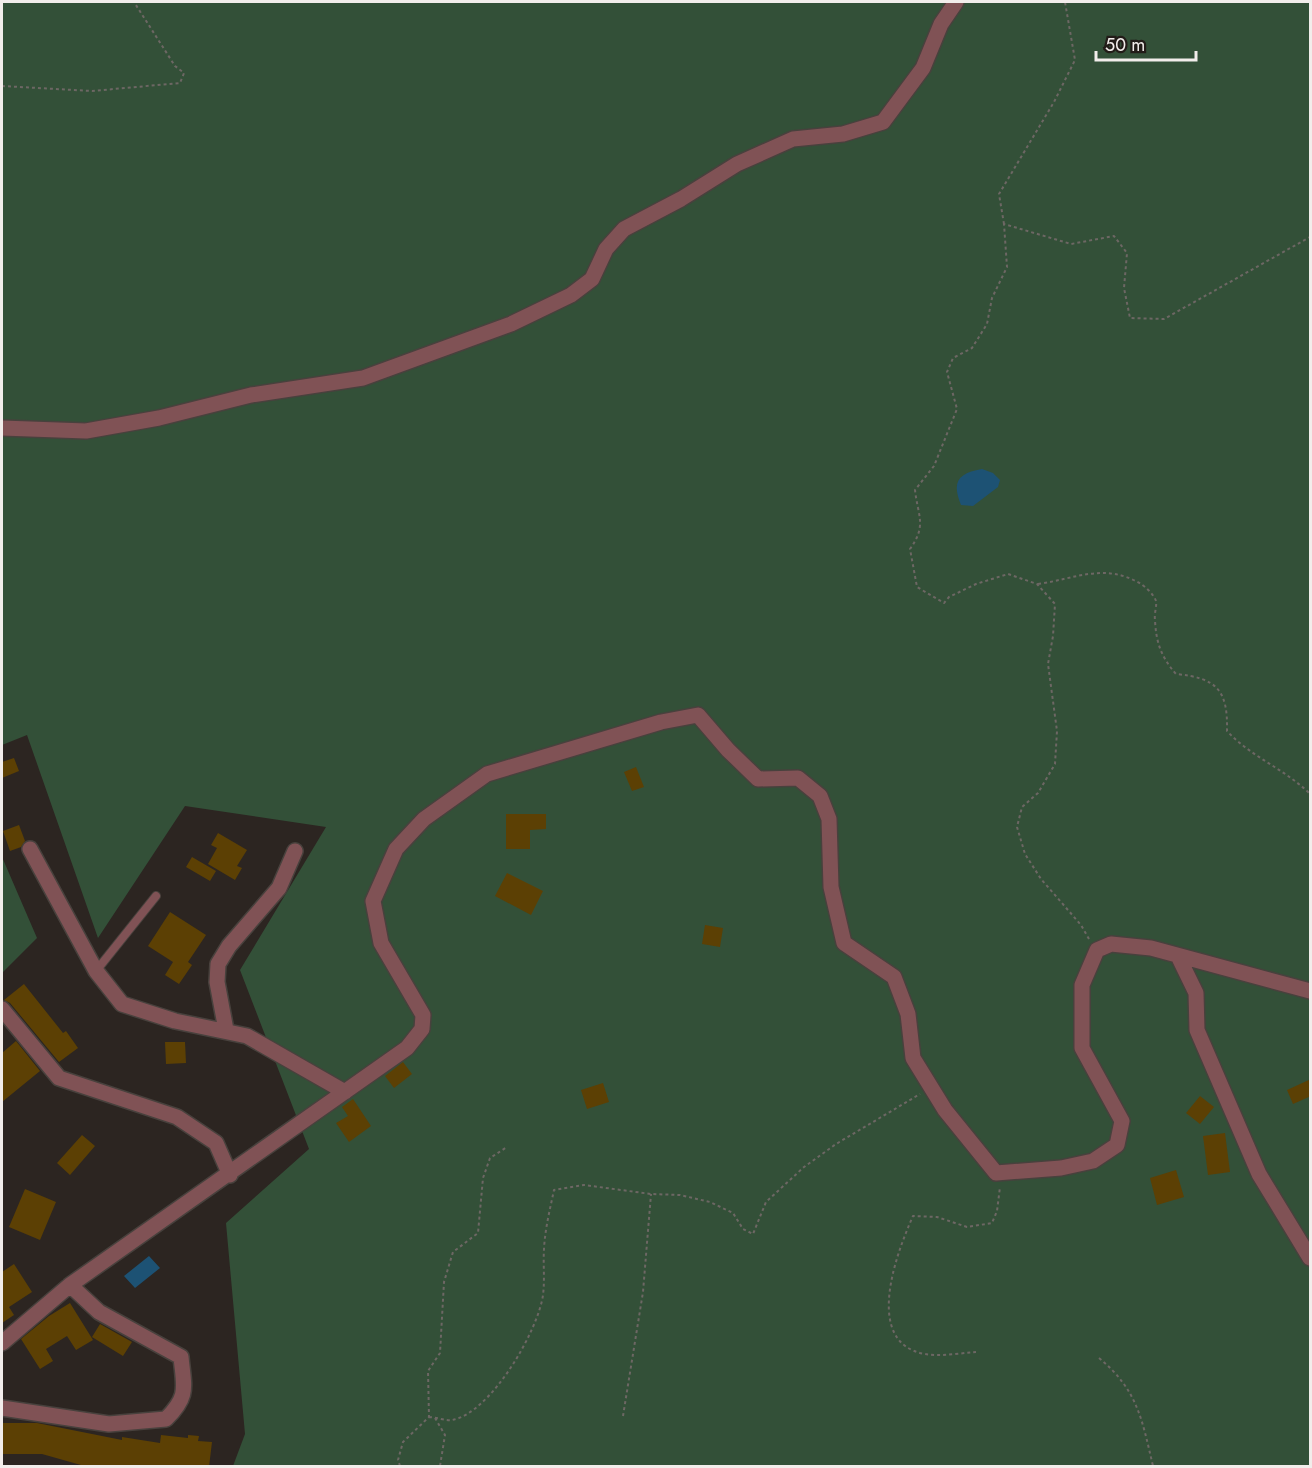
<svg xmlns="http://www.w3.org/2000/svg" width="1312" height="1468" font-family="Jost,sans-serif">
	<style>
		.green { fill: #335038 }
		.water { fill: #1d5274 }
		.building { fill: #5c4004 }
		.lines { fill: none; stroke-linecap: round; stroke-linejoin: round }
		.lane-casing { stroke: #48413d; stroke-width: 10 }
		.street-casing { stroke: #48413d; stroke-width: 18 }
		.path { stroke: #6d6764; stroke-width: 2; stroke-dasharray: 3 3; stroke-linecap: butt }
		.lane { stroke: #805255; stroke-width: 8 }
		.street { stroke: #805255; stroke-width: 15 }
	</style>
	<rect width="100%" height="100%" fill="#2c2521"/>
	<path class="green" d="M2,2H1310V1466H233L245,1434L226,1223L309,1149L240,970L326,827L185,806L98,938L27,735L2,745Z
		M2,857L37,938L2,973Z"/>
	<path class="water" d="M982,469L993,473L1000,480L998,487L973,506L961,505C951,481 959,473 982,469Z
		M149,1256L160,1268L135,1288L124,1276Z"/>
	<path class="building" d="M14,758L19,771L2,778V762Z
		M636,767L644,787L632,791L624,772Z
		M506,814H546V829L530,830V849H506Z
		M19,825L25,841L21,847L10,851L3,831Z
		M218,833L247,850L237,866L242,868L235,880L208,864L217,848L211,845Z
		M192,857L216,871L210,881L186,867Z
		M507,873L543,891L531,915L495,896Z
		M170,912L206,935L188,962L192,965L179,984L165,975L173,962L148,946Z
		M705,925L723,928L720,947L702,944Z
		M24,984L63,1033L66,1031L78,1048L59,1062L10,1003L4,1000Z
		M16,1041L40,1071L2,1102V1053Z
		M165,1042H185L186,1063L166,1064Z
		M403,1062L412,1074L394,1088L385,1076Z
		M1311,1079V1096L1293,1104L1287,1090Z
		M603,1083L609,1102L587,1109L581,1090Z
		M1200,1096L1214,1107L1200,1124L1186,1113Z
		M353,1099L371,1126L349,1142L336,1123L348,1116L342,1107Z
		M1225,1133L1230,1172L1208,1175L1203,1136Z
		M82,1135L95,1146L70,1175L57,1163Z
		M1176,1170L1184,1197L1157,1205L1150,1178Z
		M25,1189L56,1202L40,1240L9,1227Z
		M14,1264L32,1292L9,1307L14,1315L2,1323V1272Z
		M70,1303L93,1340L76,1350L67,1336L46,1349L53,1361L40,1369L21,1339L49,1316Z
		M100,1324L132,1342L123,1356L92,1337Z
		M2,1423H37L122,1440V1437L160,1443L161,1435L188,1438V1435L199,1436L198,1441L212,1442L209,1467H88L42,1454H2Z"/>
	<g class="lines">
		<g class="lane-casing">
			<path id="lane" d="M96,971L156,896"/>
		</g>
		<g class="street-casing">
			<path id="street" d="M2,428L86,431L159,418L251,395L363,378L511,324L571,295L592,279L606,249L624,229L681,199L737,164L793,139L843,134L883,122L923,68L941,24L956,2
				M30,849L96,971L122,1004L175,1021L247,1036L345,1092
				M1179,958L1196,993L1197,1030L1259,1174L1310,1258
				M2,1009L59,1078L177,1117L216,1143L230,1175
				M226,1030L217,982L218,964L229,946L279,888L295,851
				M2,1343L70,1285L407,1048L422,1029L423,1015L381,943L373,901L396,849L424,819L487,774L661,722L698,715L728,750L758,779L798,778L820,796L829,819L831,887L844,943L894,977L908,1014L913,1058L945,1110L996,1173L1061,1168L1093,1161L1117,1145L1122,1121L1082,1048V985L1097,950L1111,944L1151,948L1310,991
				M2,1408L109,1424L166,1419C189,1396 184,1388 181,1357L99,1312L70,1285"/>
		</g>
		<path class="path" d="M2,86L92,91L180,83L184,73L175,66L134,2
			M1004,224L999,194L1054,102L1075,60L1065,2
			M1038,584C1075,579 1104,562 1141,584C1146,587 1154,595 1156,601C1157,606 1154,614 1155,620C1156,642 1161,657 1176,674C1217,678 1228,690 1227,731C1251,757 1285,769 1310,794
			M1089,939L1081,925L1041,879L1025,854L1017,827L1022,807L1038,793L1055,764L1057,731L1048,664L1053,636L1055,604L1037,584L1008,574L976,584L949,597L944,603L917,587L910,549C927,525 918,517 915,490L934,466L957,409L947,372L953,358L972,348L987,324L992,298L1007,267L1004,224L1071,244L1114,236L1127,253L1124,288L1130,318L1164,319L1310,237
			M976,1352C960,1353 941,1357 925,1354C862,1343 897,1252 913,1216L937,1217L967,1227L992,1223L997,1211L1000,1187
			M1099,1358C1138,1390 1142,1420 1153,1466
			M623,1416L643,1292L651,1194
			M429,1417C436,1417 445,1421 452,1420C491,1413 538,1331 543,1295C545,1279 543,1264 544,1249C545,1229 550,1209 554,1190L584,1185L651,1194L680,1195L710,1202L733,1213L743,1229L753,1234L766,1202L804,1167L836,1144L920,1094
			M435,1418L445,1435L440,1466
			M400,1466L398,1460L403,1442L429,1417L428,1371L440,1353L444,1282L453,1252L478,1233L483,1178L490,1158L507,1147"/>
		<use href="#lane" class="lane"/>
		<use href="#street" class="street"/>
	</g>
	<rect width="1312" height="1468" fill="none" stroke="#f2edeb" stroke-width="6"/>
	<path d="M1096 51v9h100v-9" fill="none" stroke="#f2edeb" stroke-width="3"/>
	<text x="1105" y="51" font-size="18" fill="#f2edeb" stroke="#221c18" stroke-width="4.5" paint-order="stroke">50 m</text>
</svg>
